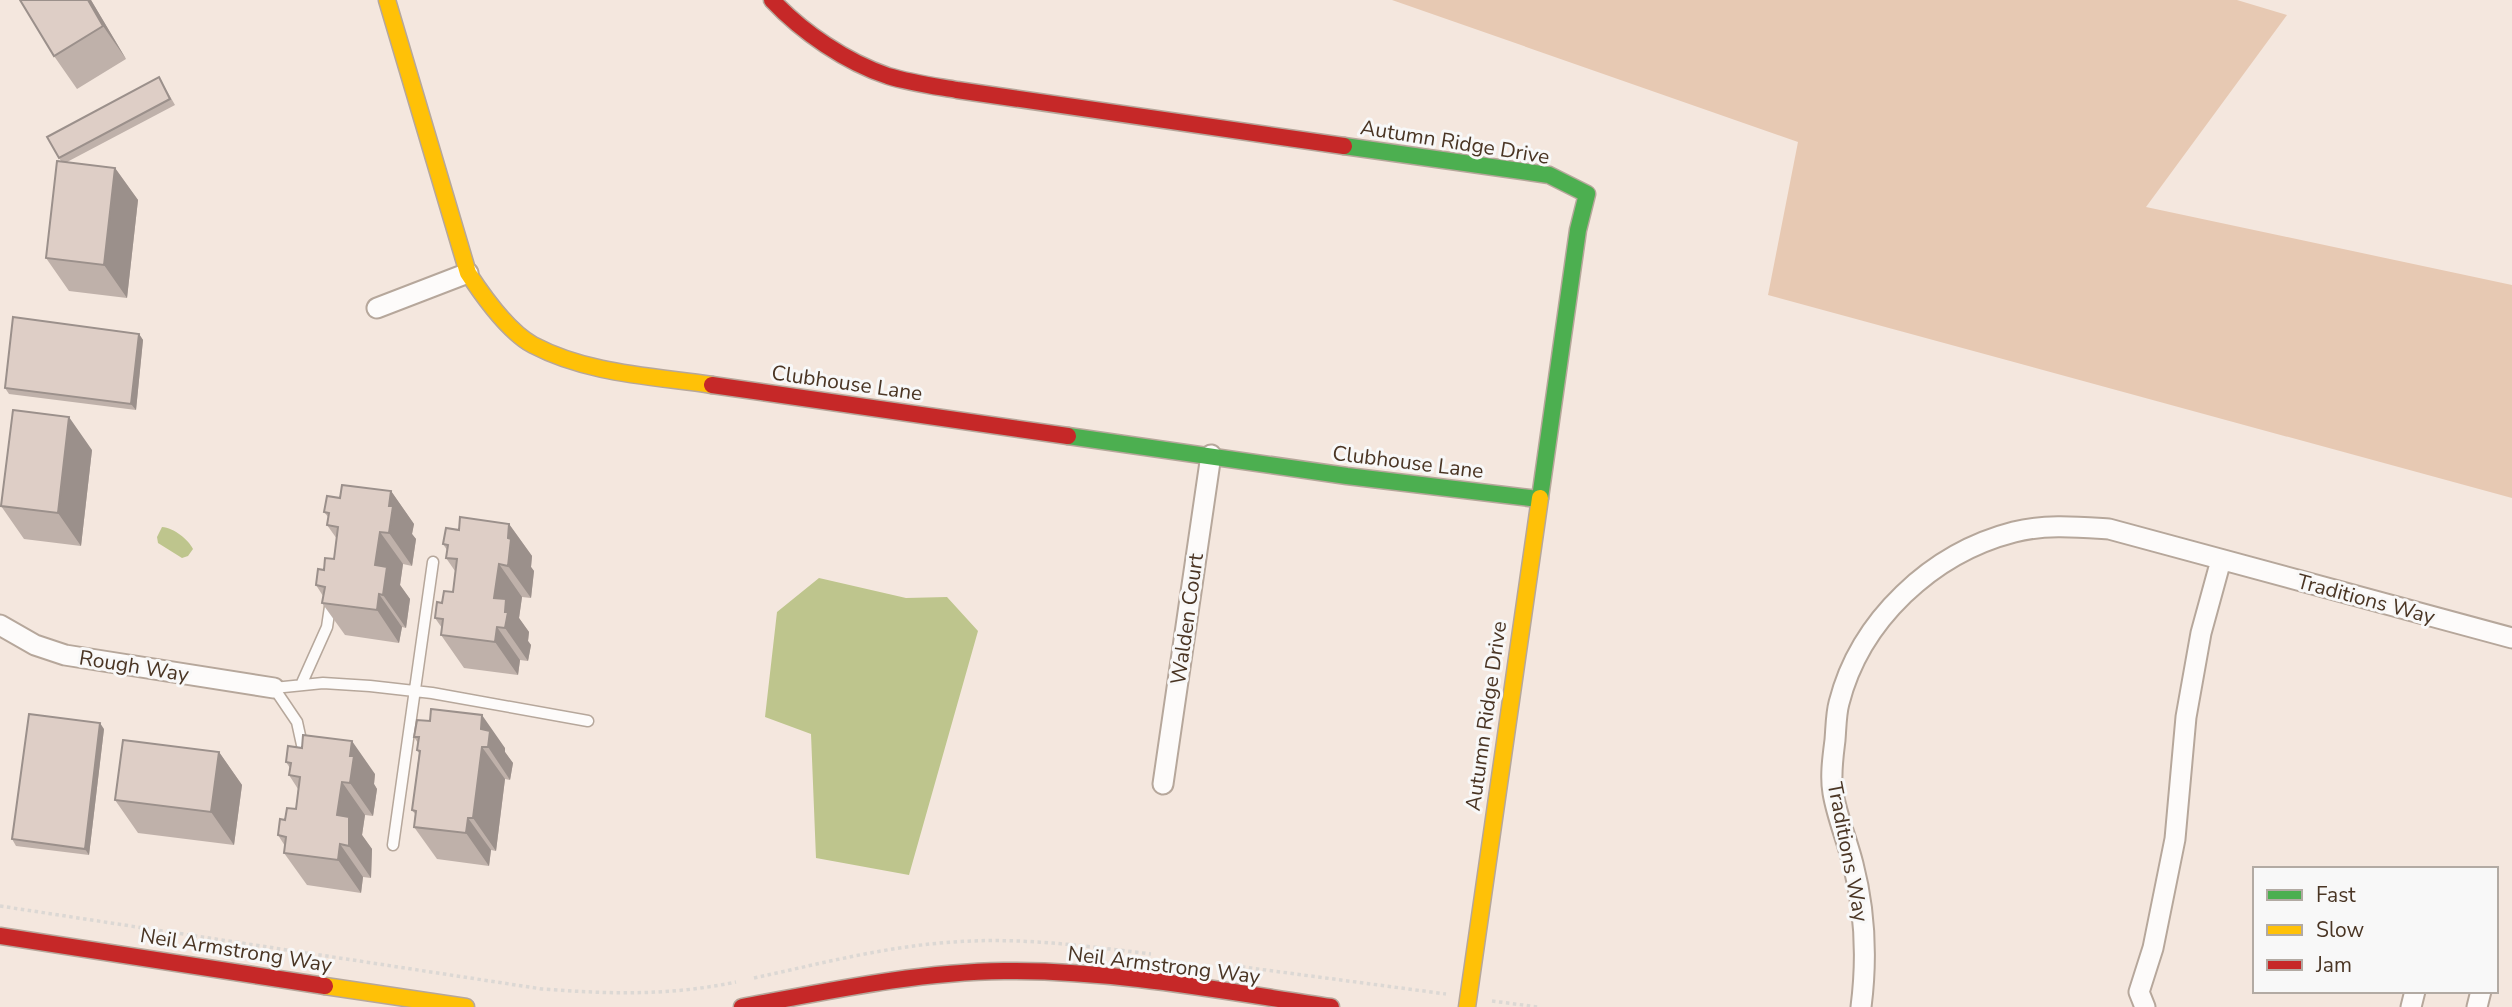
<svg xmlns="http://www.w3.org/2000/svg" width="2512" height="1007" font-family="'Nunito Sans',sans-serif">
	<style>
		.green { fill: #e7c9b3 }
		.water { fill: #bec58d }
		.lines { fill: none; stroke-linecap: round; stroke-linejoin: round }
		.lane-casing { stroke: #b6a79b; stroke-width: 13 }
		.street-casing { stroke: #b6a79b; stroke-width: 23 }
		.fast-casing { stroke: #b6a79b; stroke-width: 19 }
		.slow-casing { stroke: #b6a79b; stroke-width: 19 }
		.jam-casing { stroke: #b6a79b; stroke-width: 19 }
		.path { stroke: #dcd8d4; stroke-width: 3.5; stroke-dasharray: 3.5 3.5; stroke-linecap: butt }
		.lane { stroke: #fdfbfa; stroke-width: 10 }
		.street { stroke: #fdfbfa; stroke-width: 19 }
		.fast { stroke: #4caf50; stroke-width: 16 }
		.slow { stroke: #ffc107; stroke-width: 16 }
		.jam { stroke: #c62828; stroke-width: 16 }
		.wall { fill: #bfb1aa }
		.shaded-wall { fill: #9b908b }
		.building { fill: #decec6; stroke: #9b908b; stroke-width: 2 }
		.labels { text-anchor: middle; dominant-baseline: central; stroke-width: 6; stroke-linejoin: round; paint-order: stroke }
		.street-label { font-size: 21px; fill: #4a3524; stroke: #f8f8f8 }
	</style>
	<rect width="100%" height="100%" fill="#f4e7de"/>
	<path class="green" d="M1392,0H2237L2287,15L2146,207L2512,285V498L1768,295L1798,142Z"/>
	<path class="water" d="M162,527C174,528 188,539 193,549L188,556L182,558L158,543L157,537Z
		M819,578L906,598L947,597L978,631L909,875L816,858L811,734L765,717L777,612Z"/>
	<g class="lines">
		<g class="lane-casing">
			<path id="lane" d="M301,685L327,627L331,600
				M304,754L297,722L274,688L323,683L370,686L432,693L588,721
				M393,845L433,562"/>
		</g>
		<g class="street-casing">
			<path id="street" d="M377,308L468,273
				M0,625L35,645L65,655L274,688
				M1163,784L1211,455
				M1861,1007C1867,960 1865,910 1853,864C1847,840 1837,817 1833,793C1830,776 1833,756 1835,740C1836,728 1836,714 1839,703C1860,620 1932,553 2014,532C2045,524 2078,527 2109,529L2512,638
				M2145,1007L2139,992L2153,948L2175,839L2186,717L2201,633L2221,560
				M2411,1007L2415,991
				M2477,1007L2481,991"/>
		</g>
		<g class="fast-casing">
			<path id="fast" d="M1344,146L1549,175L1587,194L1578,230L1540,498
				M1068,436L1347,476L1538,499"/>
		</g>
		<g class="slow-casing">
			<path id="slow" d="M387,0L468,273C483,296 509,332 533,345C588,374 652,376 712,385
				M325,986L466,1007
				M1467,1007L1540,498"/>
		</g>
		<g class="jam-casing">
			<path id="jam" d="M772,0C802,32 846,62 888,76C911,83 934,86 957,90L1344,146
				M712,385L1068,436
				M0,936L325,986
				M742,1007C829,991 916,972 1004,971C1114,970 1223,991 1331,1007"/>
		</g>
		<path class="path" d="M0,906L542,989C610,994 669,996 736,982
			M1228,965L1446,994
			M754,978C819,964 887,946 954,942C1020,937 1086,946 1151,954
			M1492,1001L1538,1007"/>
		<use href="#lane" class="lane"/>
		<use href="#street" class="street"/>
		<use href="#fast" class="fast"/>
		<use href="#slow" class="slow"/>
		<use href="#jam" class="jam"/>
	</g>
	<path class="wall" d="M20,0H91L126,59L77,89L54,56Z
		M159,77L175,105L67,162L115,168L138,200L127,298L69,291L46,258L61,161L59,158Z
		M139,334L143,340L136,410L9,394L5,388Z
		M92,450L81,546L24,539L1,506Z
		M391,491L414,524L412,534L416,539L412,566L403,564L400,585L410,599L406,628L402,627L399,643L345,635L322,603L323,596L316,585L324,570L334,559L337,539L327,525L329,518L324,512L340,498Z
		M509,524L532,556L531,567L534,571L531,598L522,597L519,618L529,632L528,641L531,645L528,661L520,660L518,675L464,668L441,635L442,628L435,618L442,603L453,592L455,571L446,558L447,550L443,544L459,530Z
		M104,729L89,855L16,846L12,839Z
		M414,737L505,748V752L513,763L510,780L505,779L496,851L491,850L489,866L437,859L414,827L415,814L412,810L419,753L417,750L418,743Z
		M219,752L242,785L234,845L138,833L115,800Z
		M286,762L375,774L374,784L377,789L373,816L365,815L362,835L372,849L371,878L363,877L361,893L307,885L284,853L285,846L278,835L285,820L296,809L298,789L289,775L290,768Z"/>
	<path class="shaded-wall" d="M88,0H91L126,59L103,26Z
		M115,168L138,200L127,298L104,265Z
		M139,334L143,340L136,410L131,404Z
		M69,417L92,450L81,546L58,513Z
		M391,491L414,524L412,534L416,539L412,566L389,533V506Z
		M509,524L532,556L531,567L534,571L531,598L508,566V538Z
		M380,532L403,564L400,585L410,599L406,628L383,595L375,565Z
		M499,564L522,597L519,618L529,632L528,641L531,645L528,661L505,628L494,598Z
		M379,594L402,627L399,643L377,610Z
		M497,627L520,660L518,675L495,642Z
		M482,715L505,748V752L513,763L510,780L488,747L481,729Z
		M100,723L104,729L89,855L85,849Z
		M352,741L375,774L374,784L377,789L373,816L350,783V756Z
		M482,747L505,779L496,851L473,818Z
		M219,752L242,785L234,845L211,812Z
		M342,782L365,815L362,835L372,849L371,878L349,846L337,815Z
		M468,818L491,850L489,866L466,833Z
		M340,844L363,877L361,893L338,860Z"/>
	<path class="building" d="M20,0H88L103,26L54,56Z
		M159,77L170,99L59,158L47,137Z
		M57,161L115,168L104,265L46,258Z
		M13,317L139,334L131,404L5,388Z
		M13,410L69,417L58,513L1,506Z
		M342,485L391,491L389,506H393L389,533L380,532L375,565L387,567L383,595L379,594L377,610L322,603L325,587L316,585L318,569L324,570L325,558L334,559L338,527L327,525L329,513L324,512L327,496L340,498Z
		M460,517L509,524L508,538L511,539L508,566L499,564L494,598L506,599L505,612H508L505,628L497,627L495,642L441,635L443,619L435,618L437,602L442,603L444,591L453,592L457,559L446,558L448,545L443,544L446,528L459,530Z
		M431,709L482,715L481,729L490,731L488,747H482L473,818H468L466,833L414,827L416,811L412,810L420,751L417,750L419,737H414L417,720L430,721Z
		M29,714L100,723L85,849L12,839Z
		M303,735L352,741L350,756H354L350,783L342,782L337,815L349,817V846L340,844L338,860L284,853L286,837L278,835L280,819L285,820L287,808L296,809L300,777L289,775L291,763L286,762L288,746L302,748Z
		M123,740L219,752L211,812L115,800Z"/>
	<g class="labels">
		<g class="street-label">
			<text transform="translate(1455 142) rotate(9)">Autumn Ridge Drive</text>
			<text transform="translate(847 383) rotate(8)">Clubhouse Lane</text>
			<text transform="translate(1408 462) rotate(7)">Clubhouse Lane</text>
			<text transform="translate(2366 599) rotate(15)">Traditions Way</text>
			<text transform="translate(1187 619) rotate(-82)">Walden Court</text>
			<text transform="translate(134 666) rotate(9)">Rough Way</text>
			<text transform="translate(1486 716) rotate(-82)">Autumn Ridge Drive</text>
			<text transform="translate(1848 852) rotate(79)">Traditions Way</text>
			<text transform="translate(236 950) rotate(9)">Neil Armstrong Way</text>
			<text transform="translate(1164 965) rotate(7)">Neil Armstrong Way</text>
		</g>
	</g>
	<rect x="2253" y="867" width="245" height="126" fill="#f8f8f8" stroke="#b2aaa3" stroke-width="2"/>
	<rect x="2267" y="890" width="35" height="10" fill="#4caf50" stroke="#b2aaa3" stroke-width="2"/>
	<text x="2316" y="902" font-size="21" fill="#4a3524">Fast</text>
	<rect x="2267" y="925" width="35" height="10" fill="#ffc107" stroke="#b2aaa3" stroke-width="2"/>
	<text x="2316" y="937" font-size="21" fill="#4a3524">Slow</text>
	<rect x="2267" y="960" width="35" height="10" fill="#c62828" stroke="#b2aaa3" stroke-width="2"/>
	<text x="2316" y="972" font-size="21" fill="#4a3524">Jam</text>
</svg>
